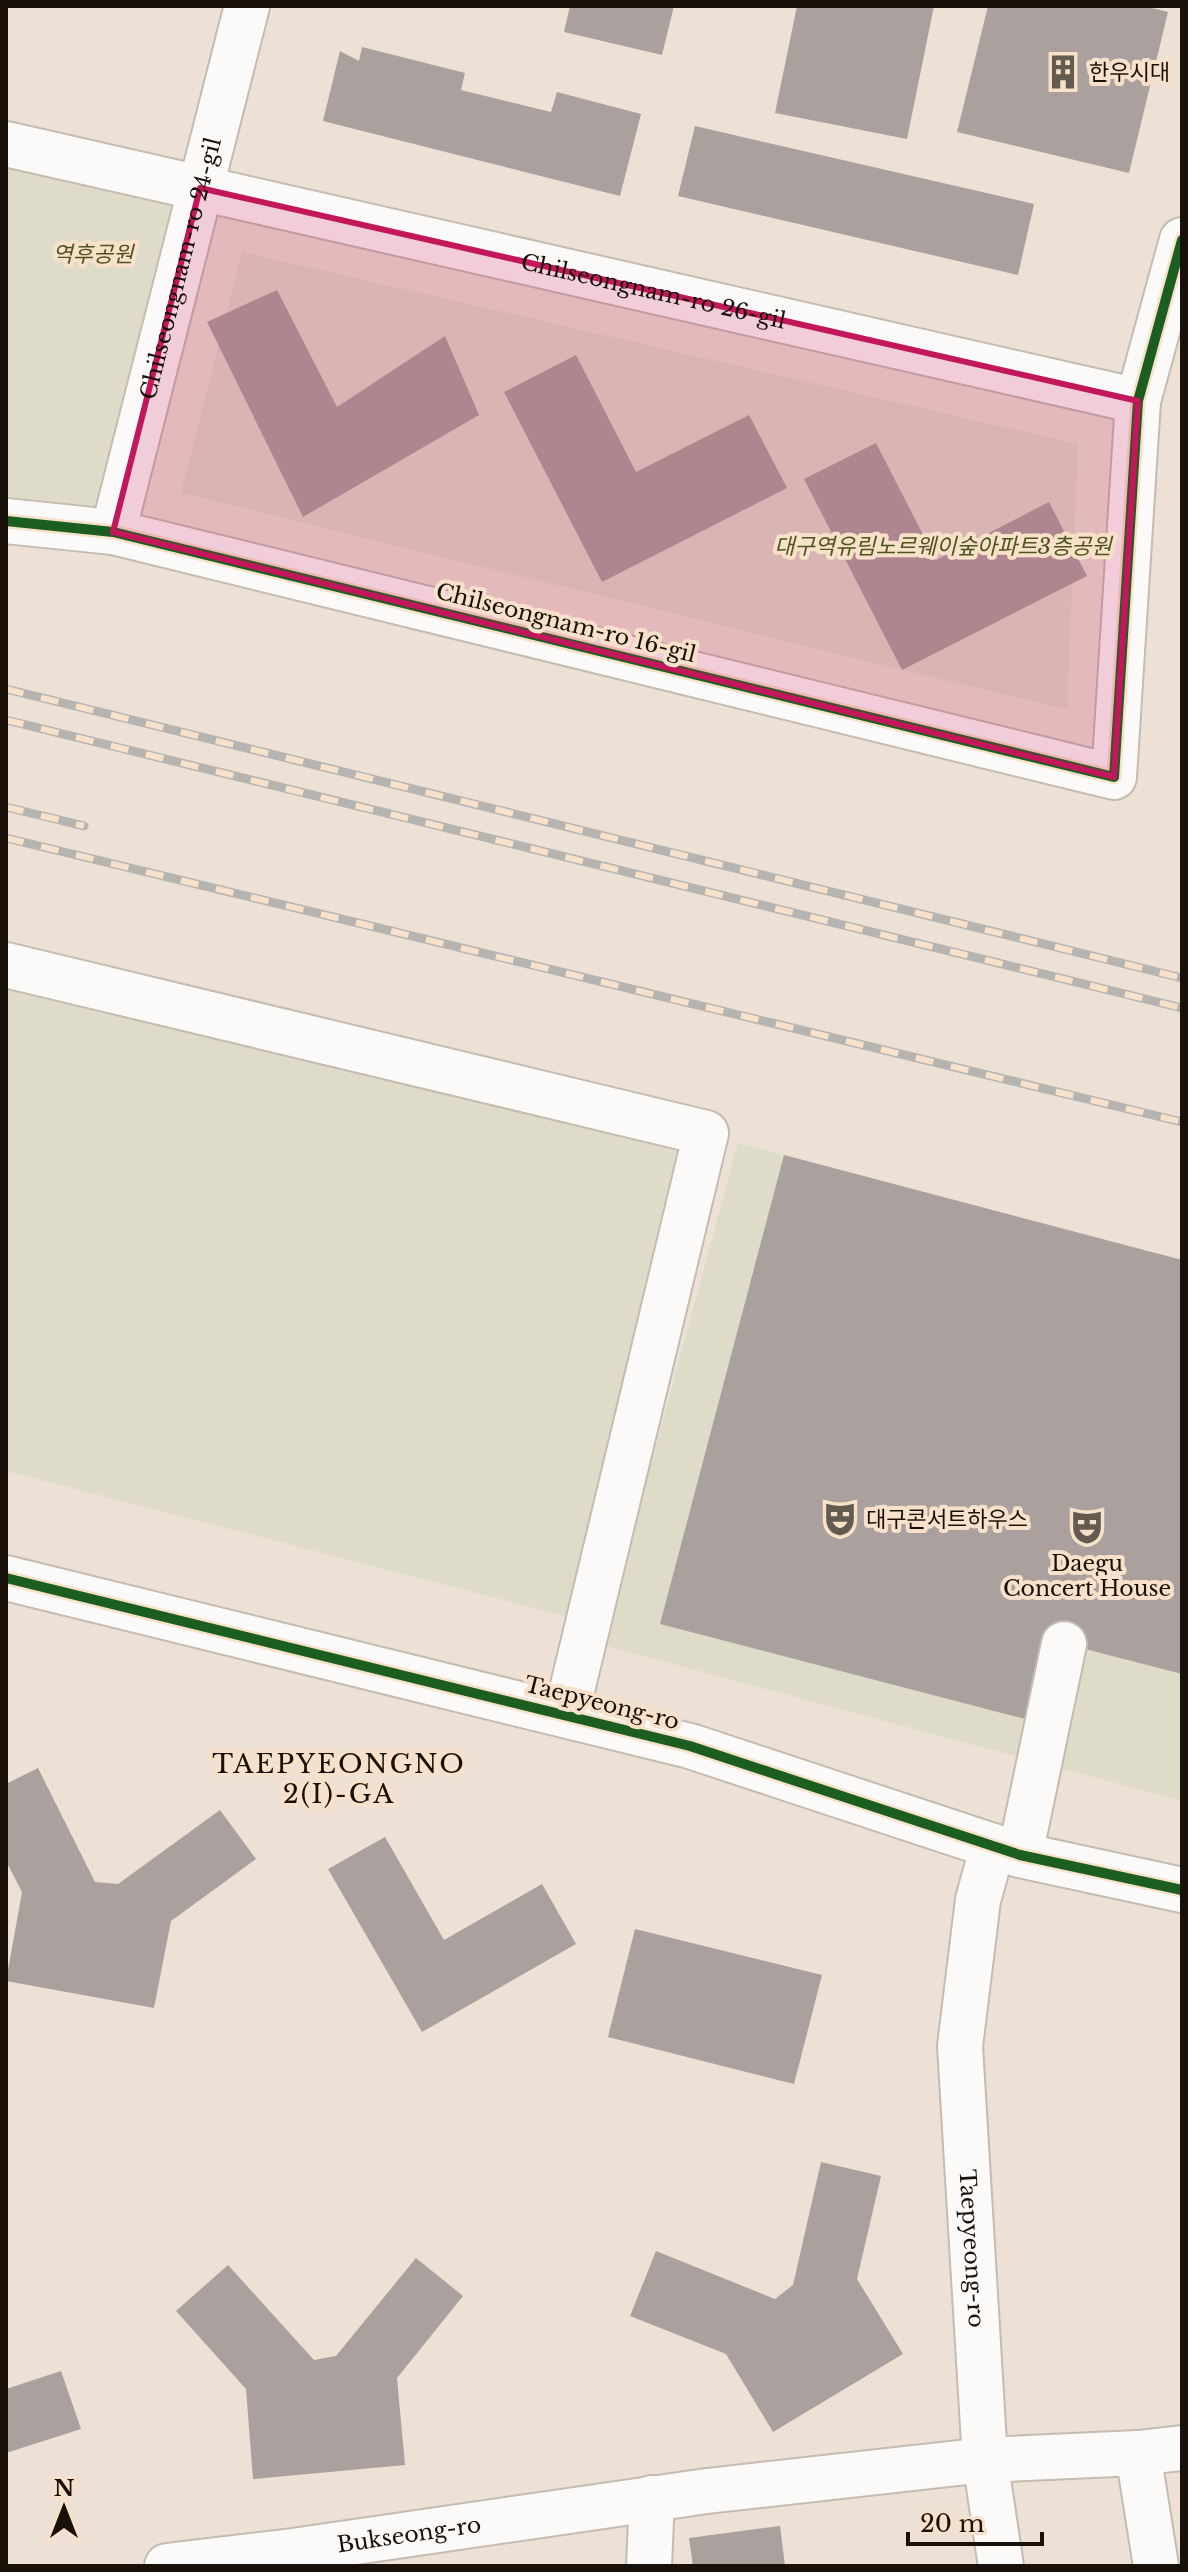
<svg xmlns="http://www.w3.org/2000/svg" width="1188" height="2572" font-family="'Libre Baskerville','Noto Sans KR',serif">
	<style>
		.green { fill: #dedcc8 }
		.building { fill: #aaa09e }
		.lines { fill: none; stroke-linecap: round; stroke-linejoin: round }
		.minor-casing { stroke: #c4bbb1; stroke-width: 48 }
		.major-casing { stroke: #c4bbb1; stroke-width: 48 }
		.minor { stroke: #fcfaf9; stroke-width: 44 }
		.major { stroke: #fcfaf9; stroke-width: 44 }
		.rail-casing { stroke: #b6b4b1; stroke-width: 9 }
		.rail { stroke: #f7e1ca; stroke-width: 6; stroke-dasharray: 18; stroke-linecap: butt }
		.cycleway-casing { stroke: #f7e1ca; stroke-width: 15 }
		.cycleway { stroke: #1b5e20; stroke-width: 10 }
		.marked { fill: #c2185b; fill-opacity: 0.2; stroke: #c2185b; stroke-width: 6; stroke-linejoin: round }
		.labels { text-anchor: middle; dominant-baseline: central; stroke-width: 8; stroke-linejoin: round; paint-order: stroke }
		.poi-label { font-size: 22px; fill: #191109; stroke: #f7e1ca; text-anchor: start }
		.park-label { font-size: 22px; font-style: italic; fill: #4e541d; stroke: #f7e1ca }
		.street-label { font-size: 22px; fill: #191109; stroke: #f7e1ca }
		.quarter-label { font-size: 26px; letter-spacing: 2px; fill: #191109; stroke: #f7e1ca }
	</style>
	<rect width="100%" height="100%" fill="#ece1d4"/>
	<path class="green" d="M6,144L200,188L113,532L6,521Z
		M242,252L1078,444L1067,710L181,493Z
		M6,965L706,1133L588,1622L6,1471Z
		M738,1143L1182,1260V1801L602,1645Z"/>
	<path class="building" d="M570,6H674L662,55L564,32Z
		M797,6H934L907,139L775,113Z
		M988,6H1144L1168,12L1129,173L957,132Z
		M362,47L465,73L461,90L551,112L557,92L641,114L620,196L323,121L340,51L359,61Z
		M695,126L1034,204L1018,275L678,196Z
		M277,290L337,407L445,336L479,415L303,517L207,322Z
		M576,355L636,472L749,415L787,488L602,582L504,392Z
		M876,443L936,560L1049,502L1087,576L902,670L804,479Z
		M784,1155L1182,1260V1674L1050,1640L1029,1720L660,1624Z
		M38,1768L95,1882L118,1884L220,1810L256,1859L171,1921L154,2008L6,1981L22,1892L6,1861V1784Z
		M385,1837L444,1940L542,1884L576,1944L422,2032L328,1869Z
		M635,1929L822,1975L794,2084L608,2037Z
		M821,2162L881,2176L857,2279L903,2354L773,2432L726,2354L630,2316L656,2251L775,2299L793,2285Z
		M416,2258L463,2296L397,2378L405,2465L253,2479L246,2389L176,2311L228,2265L314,2360L336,2356Z
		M61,2371L81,2429L6,2453V2389Z
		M780,2526L785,2566H693L689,2538Z"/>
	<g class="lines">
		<g class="minor-casing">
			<g id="minor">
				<path id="s1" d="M6,144L1138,401"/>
				<path d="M6,521L113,532L1114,777L1138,401L1182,240"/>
				<path id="s2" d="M113,532L247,6"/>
				<path d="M6,965L706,1133L566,1715"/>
				<path id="s3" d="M993,1846L978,1900L960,2046L985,2460L1001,2566"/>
				<path d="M1020,1855L1064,1644"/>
				<path d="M1138,2453L1156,2566"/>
				<path id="s4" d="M167,2566L293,2551L707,2491L985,2460L1138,2453L1182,2448"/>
				<path d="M649,2566L652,2498"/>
			</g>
		</g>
		<g class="major-casing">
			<path id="major" d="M6,1578L690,1746L1020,1855L1182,1890"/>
		</g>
		<use href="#minor" class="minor"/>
		<use href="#major" class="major"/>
		<g class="rail-casing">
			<path id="rail" d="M6,689L1182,978
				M6,720L1182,1008
				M6,807L84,826
				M6,838L1182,1122"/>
		</g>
		<use href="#rail" class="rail"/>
		<g class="cycleway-casing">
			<path id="cycleway" d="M6,521L113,532L1114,777L1138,401L1182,240
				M6,1578L690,1746L1020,1855L1182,1890"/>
		</g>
		<use href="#cycleway" class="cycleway"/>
	</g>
	<path class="marked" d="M200,188L1138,401L1114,777L113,532Z"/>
	<defs>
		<g id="building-bare" transform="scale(2.76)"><path d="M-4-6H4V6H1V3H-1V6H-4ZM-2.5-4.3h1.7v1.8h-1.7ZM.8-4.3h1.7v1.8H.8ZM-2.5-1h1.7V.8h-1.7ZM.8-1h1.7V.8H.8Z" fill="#635a50" stroke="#f7e1ca" stroke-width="2.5" paint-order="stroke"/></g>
		<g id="theatre-bare" transform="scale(2.76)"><path d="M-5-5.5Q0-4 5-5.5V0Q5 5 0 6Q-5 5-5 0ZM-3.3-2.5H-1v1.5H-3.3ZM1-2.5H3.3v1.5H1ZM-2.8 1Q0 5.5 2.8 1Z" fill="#635a50" stroke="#f7e1ca" stroke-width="2.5" paint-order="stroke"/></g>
	</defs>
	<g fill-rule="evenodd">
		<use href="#building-bare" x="1063" y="72"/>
		<use href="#theatre-bare" x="840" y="1519"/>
		<use href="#theatre-bare" x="1087" y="1527"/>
	</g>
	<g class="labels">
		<g class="poi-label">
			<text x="1089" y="72">한우시대</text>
			<text x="866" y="1519">대구콘서트하우스</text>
			<text x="1087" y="1563" text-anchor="middle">Daegu<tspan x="1087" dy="25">Concert House</tspan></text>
		</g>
		<g class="park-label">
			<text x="93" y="254">역후공원</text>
			<text x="943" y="546">대구역유림노르웨이숲아파트3층공원</text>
		</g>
		<g class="street-label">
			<text stroke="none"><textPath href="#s2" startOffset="272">Chilseongnam-ro 24-gil</textPath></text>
			<text stroke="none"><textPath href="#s1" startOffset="664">Chilseongnam-ro 26-gil</textPath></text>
			<text transform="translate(566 623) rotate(14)">Chilseongnam-ro 16-gil</text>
			<text transform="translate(602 1703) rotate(14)">Taepyeong-ro</text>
			<text stroke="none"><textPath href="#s3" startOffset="406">Taepyeong-ro</textPath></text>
			<text stroke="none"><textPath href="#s4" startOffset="244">Bukseong-ro</textPath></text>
		</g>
		<g class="quarter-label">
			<text x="339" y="1764">TAEPYEONGNO<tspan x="339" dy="30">2(I)-GA</tspan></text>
		</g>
	</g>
	<rect width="1188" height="2572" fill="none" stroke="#191109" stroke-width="16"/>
	<g transform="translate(64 2508)" stroke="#f7e1ca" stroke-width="6" paint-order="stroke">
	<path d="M0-6L14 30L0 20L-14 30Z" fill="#191109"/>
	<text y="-12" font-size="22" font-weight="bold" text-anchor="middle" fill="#191109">N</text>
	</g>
	<path d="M908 2532v12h134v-12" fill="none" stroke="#191109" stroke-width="4"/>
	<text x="920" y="2532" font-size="24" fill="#191109" stroke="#f7e1ca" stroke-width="6" paint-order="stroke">20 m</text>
</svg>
